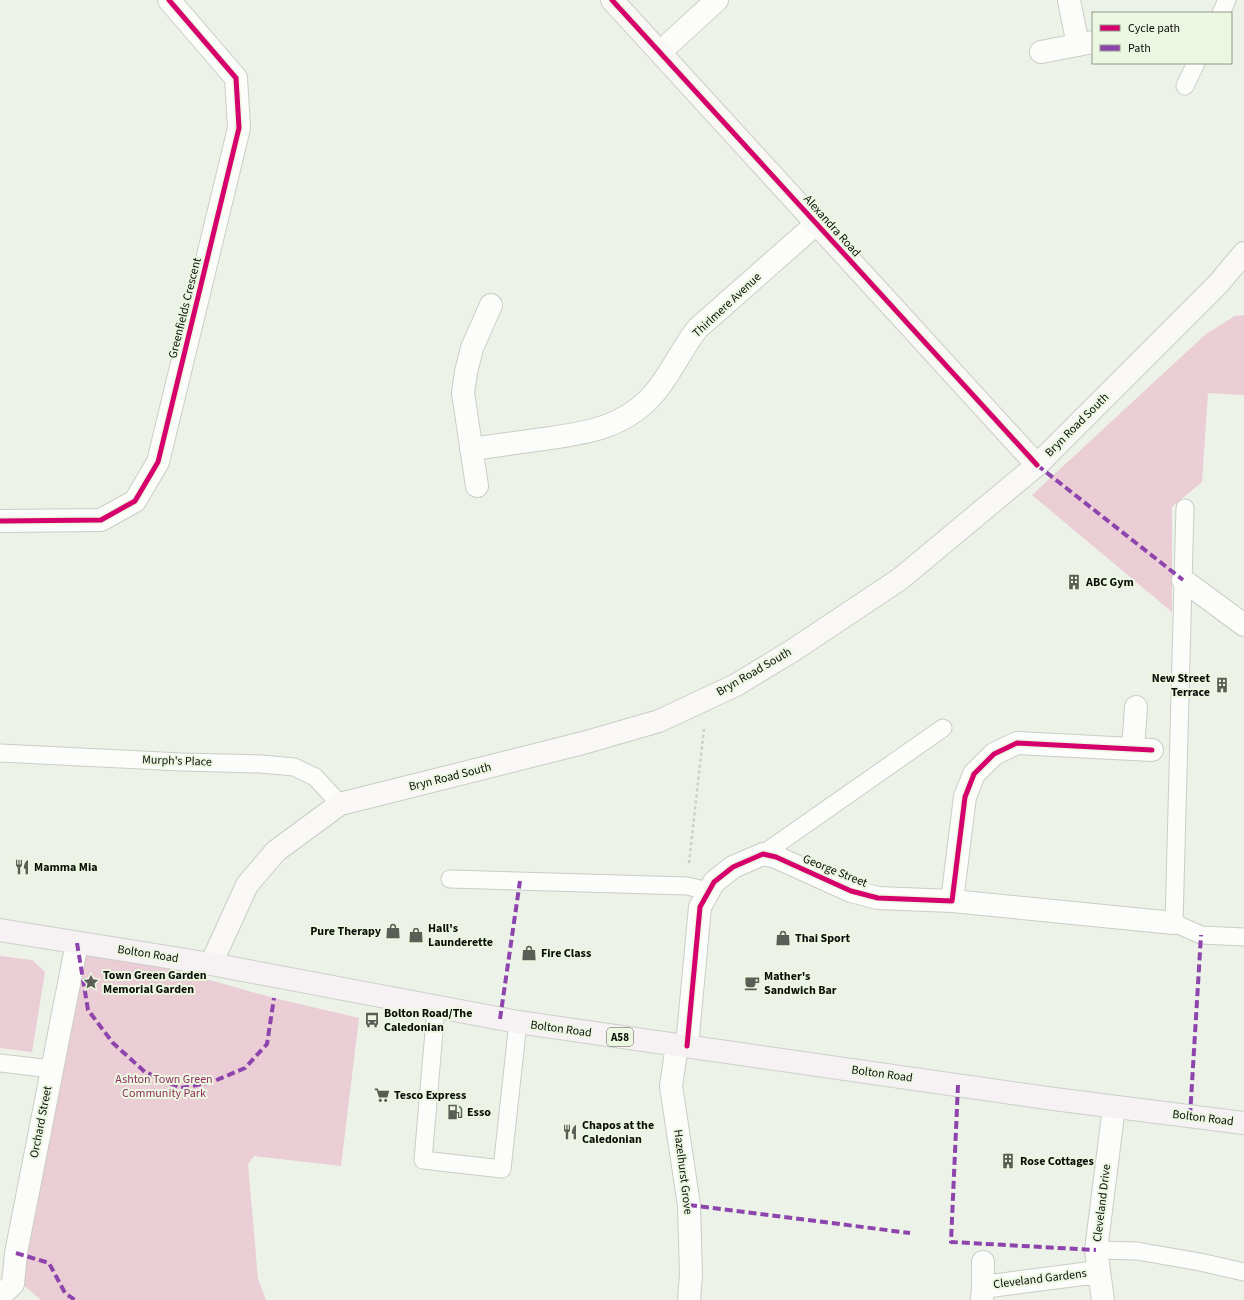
<svg xmlns="http://www.w3.org/2000/svg" width="1244" height="1300" font-family="'Source Sans 3',sans-serif">
	<style>
		.green { fill: #eacdd5 }
		.lines { fill: none; stroke-linecap: round; stroke-linejoin: round }
		.lane-casing { stroke: #c9cec5; stroke-width: 19 }
		.street-casing { stroke: #c9cec5; stroke-width: 24 }
		.secondary-casing { stroke: #c9cec5; stroke-width: 24 }
		.primary-casing { stroke: #cccfca; stroke-width: 24 }
		.path { stroke: #cdcdcb; stroke-width: 2.5; stroke-dasharray: 3 3; stroke-linecap: butt }
		.lane { stroke: #fcfdfb; stroke-width: 17 }
		.street { stroke: #fcfdfb; stroke-width: 22 }
		.secondary { stroke: #faf7f7; stroke-width: 22 }
		.primary { stroke: #f6f2f3; stroke-width: 22 }
		.quiet { stroke: #8e44ad; stroke-width: 4; stroke-dasharray: 8 4; stroke-linecap: butt }
		.cycleway-casing { stroke: #ecf7e2; stroke-width: 8 }
		.cycleway { stroke: #d6006c; stroke-width: 5 }
		.labels { text-anchor: middle; dominant-baseline: central; stroke-width: 4; stroke-linejoin: round; paint-order: stroke }
		.shield { fill: #ecf7e2; stroke: #4e5449; stroke-width: 1 }
		.shield-label { font-size: 11px; font-weight: bold; fill: #0b0e08 }
		.street-label { font-size: 12px; fill: #0b0e08; stroke: #ecf7e2 }
		.poi-label { font-size: 12px; font-weight: bold; fill: #0b0e08; stroke: #ecf7e2; text-anchor: start }
		.park-label { font-size: 12px; fill: #8e2f5f; stroke: #ecf7e2 }
	</style>
	<rect width="100%" height="100%" fill="#ecf2e7"/>
	<path class="green" d="M1244,315V395L1208,393L1202,482L1172,507V612L1032,495L1206,334L1235,316Z
		M77,943L274,998L359,1018L341,1166L254,1156L248,1164L258,1279L266,1300H41L21,1283Z
		M0,956L32,960L45,972L32,1052L0,1048Z"/>
	<g class="lines">
		<g class="lane-casing">
			<path id="lane" d="M1221,13L1227,0
				M1185,86L1196,63
				M1185,508L1174,923L1201,935L1244,937
				M0,753L181,762L261,764L294,767L315,777L340,804
				M763,854L943,728
				M450,879L687,886L709,891
				M436,1008L423,1160L502,1169L518,1022
				M0,1063L51,1069
				M1096,1250L1137,1251L1200,1262L1244,1272"/>
		</g>
		<g class="street-casing">
			<path id="street" d="M1069,0L1078,45
				M660,52L717,0
				M1041,52L1093,42
				M471,449C495,446 520,442 544,439C584,433 620,429 650,398C670,377 680,350 698,328L816,224
				M477,486L463,393L466,372L472,348L491,305
				M0,521L101,520L135,501L158,462L239,128L236,78L169,0
				M1183,580L1244,625
				M1133,749L1136,707
				M952,901L1174,923
				M677,1045L671,1086L689,1205L691,1275L689,1300
				M687,1046L700,907L714,882L733,867L763,854L776,857L851,891L878,898L952,901L965,797L974,774L994,754L1017,743L1152,750
				M983,1287V1262
				M0,1296L13,1284L16,1253L77,943
				M982,1300L983,1287L1098,1272
				M1103,1300L1096,1250L1114,1107"/>
		</g>
		<g class="secondary-casing">
			<path id="secondary" d="M612,0L1037,465
				M211,964L247,885L276,851L340,804L583,743L659,721L736,685L792,651L900,579L1037,465L1219,283L1244,253"/>
		</g>
		<g class="primary-casing">
			<path id="primary" d="M0,930L211,964L518,1022L1054,1099L1244,1123"/>
		</g>
		<path class="path" d="M689,863L704,729"/>
		<use href="#lane" class="lane"/>
		<use href="#street" class="street"/>
		<use href="#secondary" class="secondary"/>
		<use href="#primary" class="primary"/>
		<path class="quiet" d="M1037,465L1183,580
			M77,943L88,1010L113,1043L145,1072L181,1088L212,1082L245,1068L267,1044L274,998
			M500,1019L520,881
			M958,1085L951,1242L1096,1250
			M1190,1116L1201,935
			M689,1205L910,1233
			M16,1253L49,1263L65,1293L75,1300"/>
		<g class="cycleway-casing">
			<path id="cycleway" d="M612,0L1037,465
				M0,521L101,520L135,501L158,462L239,128L236,78L169,0
				M687,1046L700,907L714,882L733,867L763,854L776,857L851,891L878,898L952,901L965,797L974,774L994,754L1017,743L1152,750"/>
		</g>
		<use href="#cycleway" class="cycleway"/>
	</g>
	<defs>
		<g id="building-bare" transform="scale(1.2)"><path d="M-4-6H4V6H1V3H-1V6H-4ZM-2.5-4.3h1.7v1.8h-1.7ZM.8-4.3h1.7v1.8H.8ZM-2.5-1h1.7V.8h-1.7ZM.8-1h1.7V.8H.8Z" fill="#5a5e56" stroke="#ecf7e2" stroke-width="2.5" paint-order="stroke"/></g>
		<g id="restaurant-bare" transform="scale(1.2)"><path d="M-5-6h1v4h1v-4h1v4h1v-4h1v5L-1.5 .5V6h-2V.5L-5-1ZM5-6V6H3V1.5H1.5Q1.5-4 5-6Z" fill="#5a5e56" stroke="#ecf7e2" stroke-width="2.5" paint-order="stroke"/></g>
		<g id="shop-bare" transform="scale(1.2)"><path d="M-5-2.5h2.3a2.7 3.5 0 0 1 5.4 0H5L5.5 6h-11ZM-1.5-2.5h3a1.5 2.3 0 0 0-3 0Z" fill="#5a5e56" stroke="#ecf7e2" stroke-width="2.5" paint-order="stroke"/></g>
		<g id="sight-bare" transform="scale(1.2)"><path d="M0-6L1.8-2.2L6-1.7L2.9 1.2L3.7 5.4L0 3.3L-3.7 5.4L-2.9 1.2L-6-1.7L-1.8-2.2Z" fill="#5a5e56" stroke="#ecf7e2" stroke-width="2.5" paint-order="stroke"/></g>
		<g id="cafe-bare" transform="scale(1.2)"><path d="M-5.5-4.5H6V0H3Q3 3.5 0 3.5H-2.5Q-5.5 3.5-5.5 0ZM3-3.2v2h1.7v-2ZM-6 4.5H4V6H-6Z" fill="#5a5e56" stroke="#ecf7e2" stroke-width="2.5" paint-order="stroke"/></g>
		<g id="bus-bare" transform="scale(1.2)"><path d="M-5-6H5V4H4V6H2V4H-2V6H-4V4H-5ZM-3.5-4V0h7V-4ZM-3.5 1.2v1.5H-2V1.2ZM2 1.2v1.5H3.5V1.2Z" fill="#5a5e56" stroke="#ecf7e2" stroke-width="2.5" paint-order="stroke"/></g>
		<g id="supermarket-bare" transform="scale(1.2)"><path d="M-6-5.5h2.5l.6 2H6L4.5 2H-2.5L-4.4-4H-6ZM-1.5 3.2a1.3 1.3 0 1 0 .1 0ZM3 3.2a1.3 1.3 0 1 0 .1 0Z" fill="#5a5e56" stroke="#ecf7e2" stroke-width="2.5" paint-order="stroke"/></g>
		<g id="fuel-bare" transform="scale(1.2)"><path d="M-5.5-6h7V0h2V4h1.3V-2.5L3-4.5l.8-.8L6-3V5H2.5V1h-1V6h-7ZM-4.2-4.7v3.2H.2V-4.7Z" fill="#5a5e56" stroke="#ecf7e2" stroke-width="2.5" paint-order="stroke"/></g>
	</defs>
	<g fill-rule="evenodd">
		<use href="#building-bare" x="1074" y="582"/>
		<use href="#building-bare" x="1222" y="685"/>
		<use href="#restaurant-bare" x="22" y="867"/>
		<use href="#shop-bare" x="393" y="931"/>
		<use href="#shop-bare" x="416" y="935"/>
		<use href="#shop-bare" x="783" y="938"/>
		<use href="#shop-bare" x="529" y="953"/>
		<use href="#sight-bare" x="91" y="982"/>
		<use href="#cafe-bare" x="752" y="983"/>
		<use href="#bus-bare" x="372" y="1020"/>
		<use href="#supermarket-bare" x="382" y="1095"/>
		<use href="#fuel-bare" x="455" y="1112"/>
		<use href="#restaurant-bare" x="570" y="1132"/>
		<use href="#building-bare" x="1008" y="1161"/>
	</g>
	<g class="labels">
		<rect class="shield" x="607" y="1028" width="26" height="18" rx="3"/>
		<g class="shield-label">
			<text x="620" y="1037">A58</text>
		</g>
		<g class="street-label">
			<text transform="translate(832 226) rotate(48)">Alexandra Road</text>
			<text transform="translate(727 305) rotate(-43)">Thirlmere Avenue</text>
			<text transform="translate(185 308) rotate(-76)">Greenfields Crescent</text>
			<text transform="translate(1077 425) rotate(-45)">Bryn Road South</text>
			<text transform="translate(754 672) rotate(-30)">Bryn Road South</text>
			<text transform="translate(177 761) rotate(2)">Murph's Place</text>
			<text transform="translate(450 777) rotate(-14)">Bryn Road South</text>
			<text transform="translate(835 871) rotate(22)">George Street</text>
			<text transform="translate(148 954) rotate(9)">Bolton Road</text>
			<text transform="translate(561 1029) rotate(8)">Bolton Road</text>
			<text transform="translate(882 1074) rotate(8)">Bolton Road</text>
			<text transform="translate(1203 1118) rotate(7)">Bolton Road</text>
			<text transform="translate(41 1122) rotate(-79)">Orchard Street</text>
			<text transform="translate(683 1172) rotate(83)">Hazelhurst Grove</text>
			<text transform="translate(1102 1203) rotate(-83)">Cleveland Drive</text>
			<text transform="translate(1040 1279) rotate(-7)">Cleveland Gardens</text>
		</g>
		<g class="poi-label">
			<text x="1086" y="582">ABC Gym</text>
			<text x="1210" y="678" text-anchor="end">New Street<tspan x="1210" dy="14">Terrace</tspan></text>
			<text x="34" y="867">Mamma Mia</text>
			<text x="428" y="928">Hall's<tspan x="428" dy="14">Launderette</tspan></text>
			<text x="381" y="931" text-anchor="end">Pure Therapy</text>
			<text x="795" y="938">Thai Sport</text>
			<text x="541" y="953">Fire Class</text>
			<text x="103" y="975">Town Green Garden<tspan x="103" dy="14">Memorial Garden</tspan></text>
			<text x="764" y="976">Mather's<tspan x="764" dy="14">Sandwich Bar</tspan></text>
			<text x="384" y="1013">Bolton Road/The<tspan x="384" dy="14">Caledonian</tspan></text>
			<text x="394" y="1095">Tesco Express</text>
			<text x="467" y="1112">Esso</text>
			<text x="582" y="1125">Chapos at the<tspan x="582" dy="14">Caledonian</tspan></text>
			<text x="1020" y="1161">Rose Cottages</text>
		</g>
		<g class="park-label">
			<text x="164" y="1079">Ashton Town Green<tspan x="164" dy="14">Community Park</tspan></text>
		</g>
	</g>
	<rect x="1092" y="12" width="140" height="52" fill="#ecf7e2" stroke="#929a8b"/>
	<rect x="1100" y="25" width="20" height="6" fill="#d6006c" stroke="#929a8b"/>
	<text x="1128" y="32" font-size="12" fill="#0b0e08">Cycle path</text>
	<rect x="1100" y="45" width="20" height="6" fill="#8e44ad" stroke="#929a8b"/>
	<text x="1128" y="52" font-size="12" fill="#0b0e08">Path</text>
</svg>
